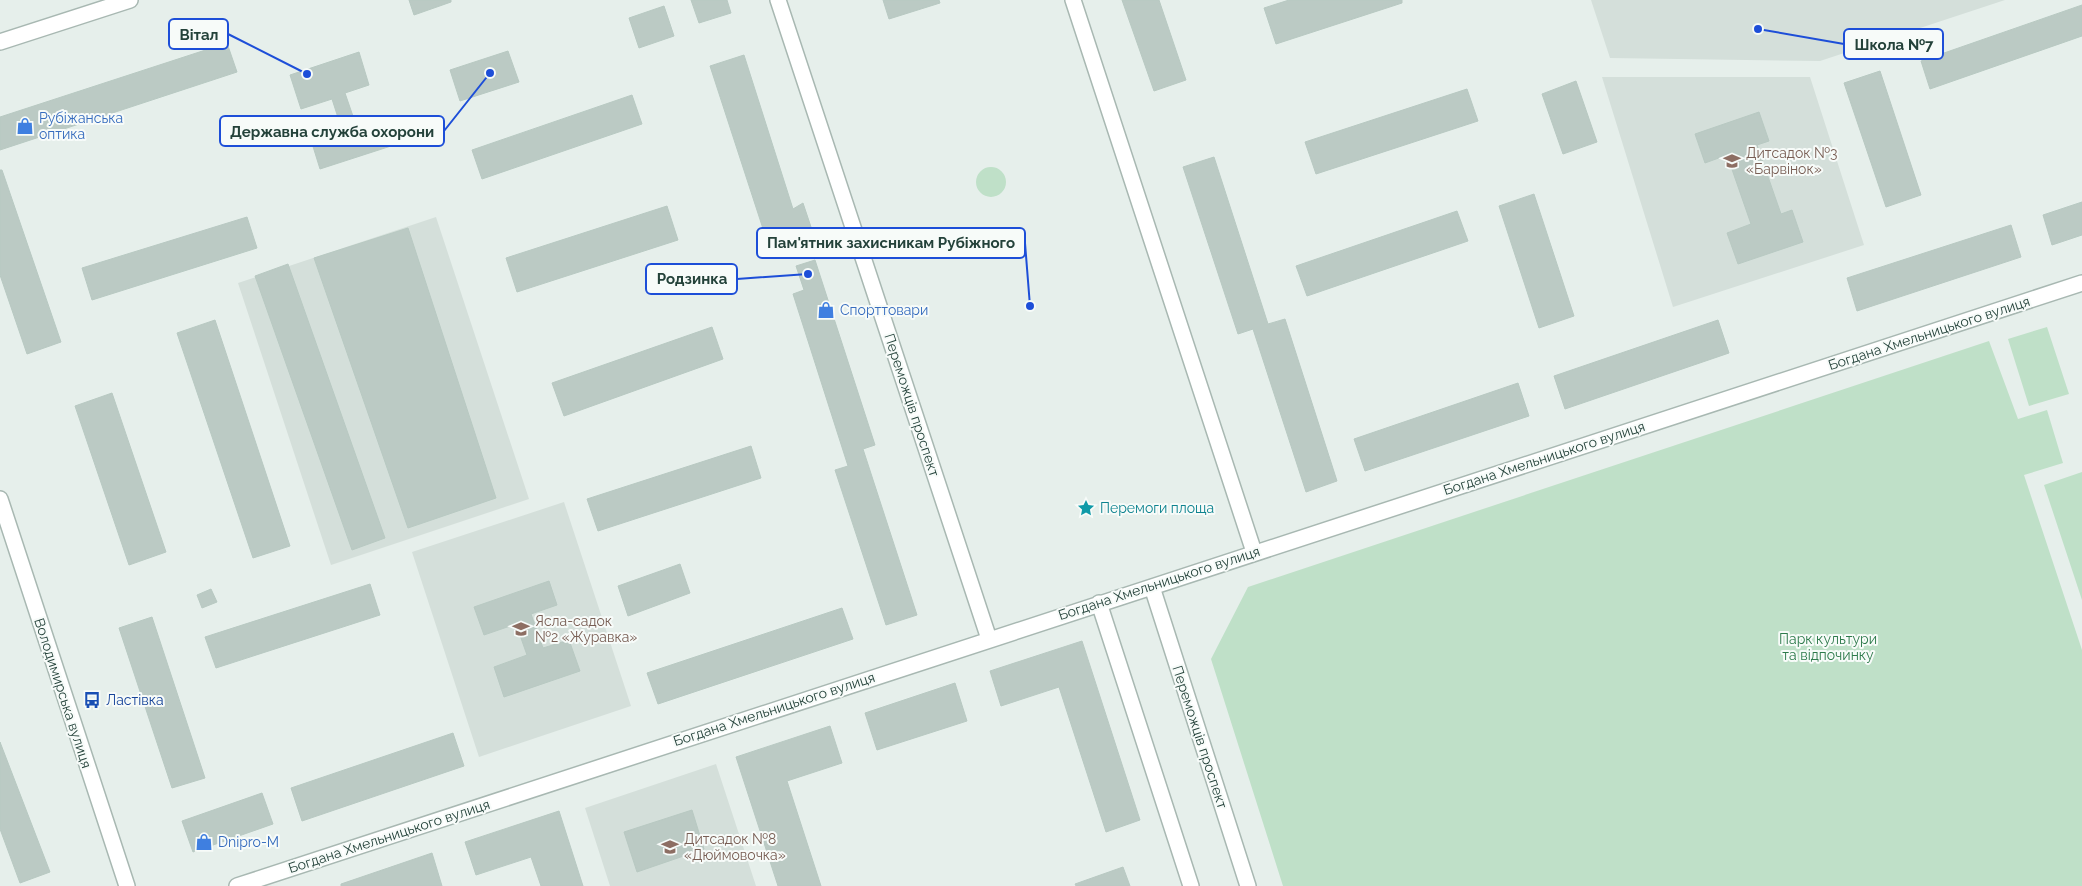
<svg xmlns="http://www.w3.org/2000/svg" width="2082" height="886" font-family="Raleway,sans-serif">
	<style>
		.built { fill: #d4dfda }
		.green { fill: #bfe0c8 }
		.building { fill: #bbcac4; stroke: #b8c9c2 }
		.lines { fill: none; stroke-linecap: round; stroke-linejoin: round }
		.minor-casing { stroke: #a8b8b2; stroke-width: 18 }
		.minor { stroke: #fff; stroke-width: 15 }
		.labels { text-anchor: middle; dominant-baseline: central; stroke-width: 4; stroke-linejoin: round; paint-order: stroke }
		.shop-label { font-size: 14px; fill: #366cbe; stroke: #f7fbf9; text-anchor: start }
		.education-label { font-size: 14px; fill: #785e54; stroke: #f7fbf9; text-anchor: start }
		.street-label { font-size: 14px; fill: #24423a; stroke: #f7fbf9 }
		.culture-label { font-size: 14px; fill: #0d838f; stroke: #f7fbf9; text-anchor: start }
		.park-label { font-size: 14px; fill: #2d7a4b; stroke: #f7fbf9 }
		.transit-label { font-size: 14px; fill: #164399; stroke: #f7fbf9; text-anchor: start }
		.leader { fill: none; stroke: #1d4ed8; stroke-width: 2 }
		.callout-dot { fill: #1d4ed8; stroke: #f7fbf9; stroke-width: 2 }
		.callout { fill: #f7fbf9; stroke: #1d4ed8; stroke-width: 2 }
		.callout-label { font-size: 15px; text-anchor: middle; font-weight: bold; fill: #24423a }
	</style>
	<rect width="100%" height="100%" fill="#e6efeb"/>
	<path class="built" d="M1591,0H2005L1820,61L1610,58Z
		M1602,77H1810L1864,245L1673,307Z
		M436,217L529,499L331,565L238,283Z
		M564,502L631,706L479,757L412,552Z
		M716,764L756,886H610L585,808Z"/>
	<path class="green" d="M976 182a15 15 0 1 1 30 0a15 15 0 1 1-30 0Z
		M2047,327L2069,394L2029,406L2008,339Z
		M1989,341L2018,419L2047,410L2063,463L2024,475L2082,650V886H1283L1211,659L1248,587Z
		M2082,472V600L2044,485Z"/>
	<path class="building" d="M409,0H451V2L414,15Z
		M691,0H727L731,13L699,23Z
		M883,0H939L940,3L889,19Z
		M1122,0H1159L1186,80L1154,91Z
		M1289,0H1402V3L1276,44L1264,8Z
		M2082,5V36L1930,89L1921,61Z
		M664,6L674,36L639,48L629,18Z
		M227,43L237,72L0,150V117Z
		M508,51L519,82L460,101L450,70Z
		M359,52L369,85L345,93L356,125L382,116L391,146L320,169L311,140L342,130L332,99L301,109L290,75Z
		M744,55L793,209L803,203L811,227L767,241L710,66Z
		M1880,71L1921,195L1886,207L1844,83Z
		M1576,81L1597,142L1563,154L1542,94Z
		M1467,89L1478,121L1316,174L1305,142Z
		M632,95L642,124L482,179L472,150Z
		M1759,112L1769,141L1757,145L1781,214L1792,210L1803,242L1738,264L1727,233L1751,224L1727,155L1705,163L1695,134Z
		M1214,157L1268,324L1285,319L1337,481L1306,492L1253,329L1238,334L1183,167Z
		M0,170H2L61,342L27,354L0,275Z
		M1534,194L1574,316L1539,328L1499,206Z
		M2082,202V235L2052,245L2043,215Z
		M667,206L678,240L517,292L506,258Z
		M1457,211L1468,241L1307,296L1296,266Z
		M247,217L257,248L92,300L82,268Z
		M2011,225L2021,257L1857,311L1847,278Z
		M408,228L496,498L408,528L314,258Z
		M815,260L875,445L863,449L917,615L886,625L835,470L848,466L793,294L804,290L796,266Z
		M288,264L385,538L352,550L255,276Z
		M215,320L290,546L253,558L177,333Z
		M1718,320L1729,353L1565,409L1554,376Z
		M712,327L723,359L564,416L552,383Z
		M1518,383L1529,416L1365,471L1354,439Z
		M112,393L166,552L129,565L75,406Z
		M751,446L761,478L598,531L587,499Z
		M680,564L690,593L628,616L618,586Z
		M549,581L557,605L531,614L543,648L569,640L580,671L504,697L494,667L527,655L516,624L484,635L474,607Z
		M370,584L380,615L216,668L205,637Z
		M211,589L217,602L202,608L197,595Z
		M842,608L853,639L658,704L647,673Z
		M152,617L205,778L172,788L119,628Z
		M1082,641L1140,820L1106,832L1059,687L1001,706L990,671Z
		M955,683L967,721L877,750L865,713Z
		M830,726L842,763L787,781L821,886H778L736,757Z
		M453,733L464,766L302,821L291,788Z
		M0,742L50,872L20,883L0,829Z
		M262,793L273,824L193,852L182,821Z
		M692,810L704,849L637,872L624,832Z
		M559,811L583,886H541L531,857L476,875L465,842Z
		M432,853L442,886H341V884Z
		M1123,867L1130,886H1076L1075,884Z"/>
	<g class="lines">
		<g class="minor-casing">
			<path id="minor" d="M778,0L989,639
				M1073,0L1254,552
				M0,42L130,0
				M0,499L127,886
				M1152,587L1248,886
				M1099,603L1191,886
				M237,886L2082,283"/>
		</g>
		<use href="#minor" class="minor"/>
	</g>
	<defs>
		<g id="shop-bare" transform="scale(1.35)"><path d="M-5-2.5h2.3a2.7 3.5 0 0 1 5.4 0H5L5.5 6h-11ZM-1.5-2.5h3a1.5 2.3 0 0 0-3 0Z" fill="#3f7fe0" stroke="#f7fbf9" stroke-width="2.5" paint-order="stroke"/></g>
		<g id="school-bare" transform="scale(1.35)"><path d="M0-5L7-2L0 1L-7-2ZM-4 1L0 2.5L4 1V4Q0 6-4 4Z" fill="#8d6e63" stroke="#f7fbf9" stroke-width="2.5" paint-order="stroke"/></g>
		<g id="sight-bare" transform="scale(1.35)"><path d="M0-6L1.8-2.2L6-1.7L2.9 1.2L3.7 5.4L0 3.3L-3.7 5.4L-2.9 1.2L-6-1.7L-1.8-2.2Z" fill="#0f9aa8" stroke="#f7fbf9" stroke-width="2.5" paint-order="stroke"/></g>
		<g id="bus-bare" transform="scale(1.35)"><path d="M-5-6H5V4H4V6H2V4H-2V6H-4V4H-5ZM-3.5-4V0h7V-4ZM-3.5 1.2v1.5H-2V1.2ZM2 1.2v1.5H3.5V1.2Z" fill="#1a4fb4" stroke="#f7fbf9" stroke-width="2.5" paint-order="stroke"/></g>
	</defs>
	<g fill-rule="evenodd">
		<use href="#shop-bare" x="25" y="126"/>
		<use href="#school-bare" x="1732" y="161"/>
		<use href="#shop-bare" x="826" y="310"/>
		<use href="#sight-bare" x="1086" y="508"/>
		<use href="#school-bare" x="521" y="629"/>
		<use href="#bus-bare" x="92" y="700"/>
		<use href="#shop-bare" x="204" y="842"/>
		<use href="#school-bare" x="670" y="847"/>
	</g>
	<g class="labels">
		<g class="shop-label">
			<text x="39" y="118">Рубіжанська<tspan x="39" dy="16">оптика</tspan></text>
			<text x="840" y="310">Спорттовари</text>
			<text x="218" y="842">Dnipro-M</text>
		</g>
		<g class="education-label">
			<text x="1746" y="153">Дитсадок №3<tspan x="1746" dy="16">«Барвінок»</tspan></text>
			<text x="535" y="621">Ясла-садок<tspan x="535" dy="16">№2 «Журавка»</tspan></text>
			<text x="684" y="839">Дитсадок №8<tspan x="684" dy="16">«Дюймовочка»</tspan></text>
		</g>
		<g class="street-label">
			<text transform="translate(1929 333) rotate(-18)">Богдана Хмельницького вулиця</text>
			<text transform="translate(912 405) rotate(72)">Переможців проспект</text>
			<text transform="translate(1544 458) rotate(-18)">Богдана Хмельницького вулиця</text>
			<text transform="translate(1159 583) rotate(-18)">Богдана Хмельницького вулиця</text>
			<text transform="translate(63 693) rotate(72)">Володимирська вулиця</text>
			<text transform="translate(774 709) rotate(-18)">Богдана Хмельницького вулиця</text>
			<text transform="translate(1200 737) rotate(72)">Переможців проспект</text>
			<text transform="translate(389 836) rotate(-18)">Богдана Хмельницького вулиця</text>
		</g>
		<g class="culture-label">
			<text x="1100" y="508">Перемоги площа</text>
		</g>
		<g class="park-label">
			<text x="1828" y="639">Парк культури<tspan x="1828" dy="16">та відпочинку</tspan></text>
		</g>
		<g class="transit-label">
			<text x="106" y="700">Ластівка</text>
		</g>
	</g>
	<path class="leader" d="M307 74L228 34M1758 29L1844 44M490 73L444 131M1030 306L1025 243M808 274L737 279"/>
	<g class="callout-dot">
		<circle cx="307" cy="74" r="5"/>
		<circle cx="1758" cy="29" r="5"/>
		<circle cx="490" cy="73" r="5"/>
		<circle cx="1030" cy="306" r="5"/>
		<circle cx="808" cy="274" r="5"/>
	</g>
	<g class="callout">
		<rect x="169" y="19" width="59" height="30" rx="5"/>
		<rect x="1844" y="29" width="99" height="30" rx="5"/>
		<rect x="220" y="116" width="224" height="30" rx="5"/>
		<rect x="757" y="228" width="268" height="30" rx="5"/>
		<rect x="646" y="264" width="91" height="30" rx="5"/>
	</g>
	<g class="callout-label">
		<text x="199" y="40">Вітал</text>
		<text x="1894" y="50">Школа №7</text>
		<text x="332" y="137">Державна служба охорони</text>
		<text x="891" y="248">Пам'ятник захисникам Рубіжного</text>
		<text x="692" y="284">Родзинка</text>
	</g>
</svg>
